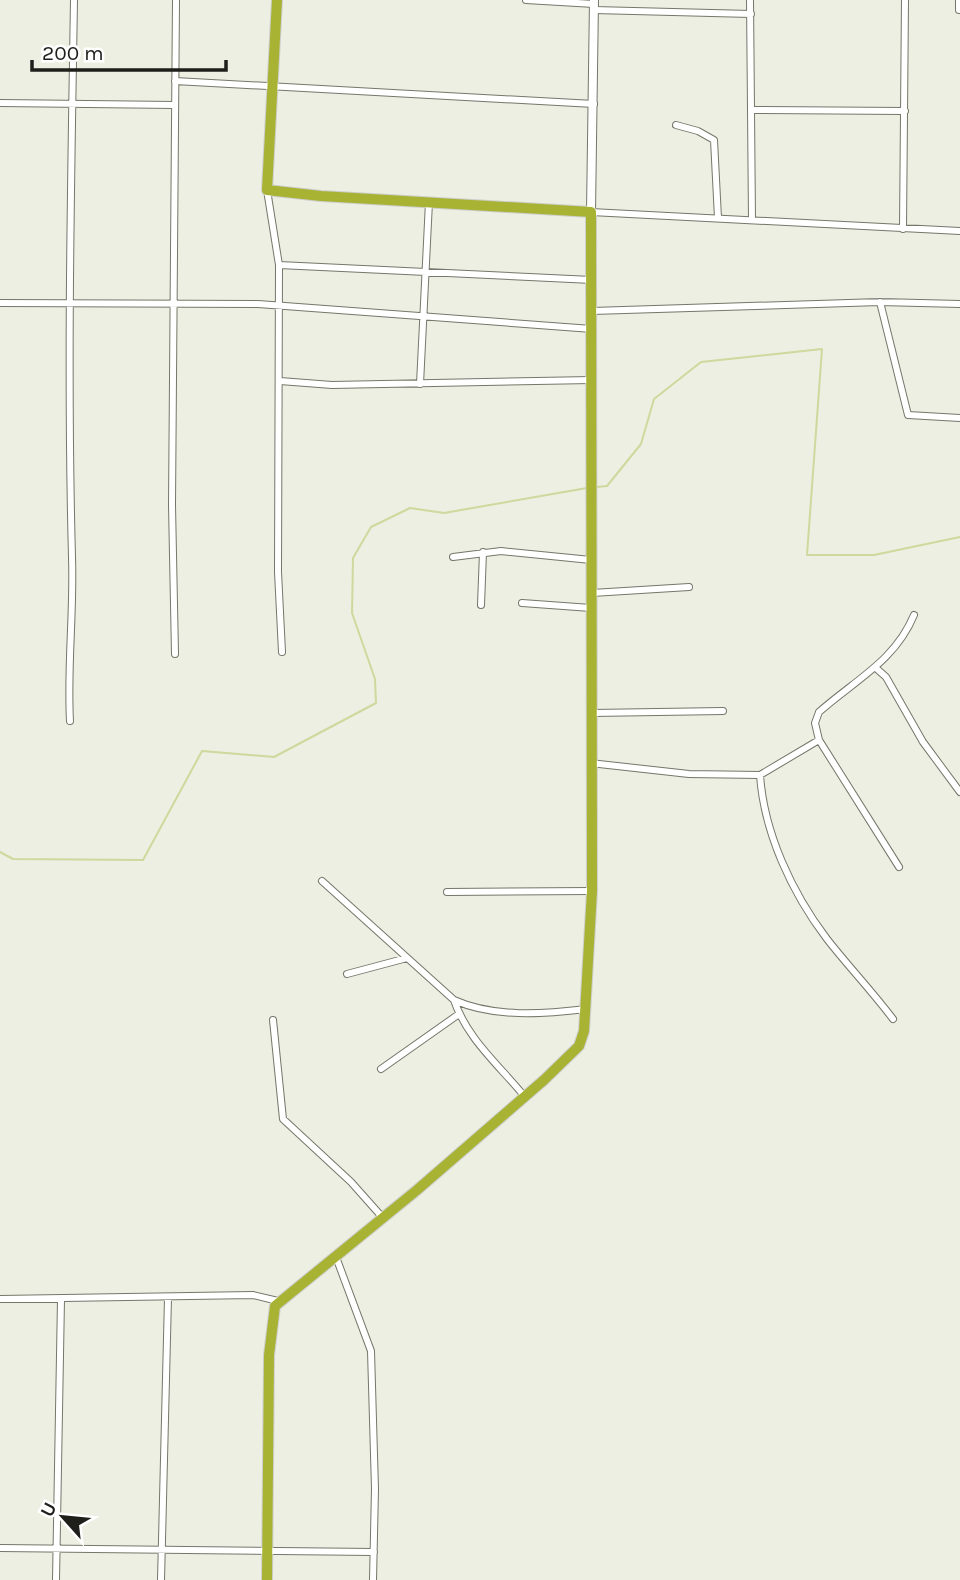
<svg xmlns="http://www.w3.org/2000/svg" width="960" height="1580" font-family="Karla,sans-serif">
	<style>
		.lines { fill: none; stroke-linecap: round; stroke-linejoin: round }
		.stream { stroke: #cfd89d; stroke-width: 2 }
		.minor-casing { stroke: #74776a; stroke-width: 8 }
		.tertiary-casing { stroke: #74776a; stroke-width: 10 }
		.trunk-casing { stroke: #cececd; stroke-width: 12 }
		.minor { stroke: #fff; stroke-width: 6 }
		.tertiary { stroke: #fff; stroke-width: 8 }
		.trunk { stroke: #a8b334; stroke-width: 10 }
	</style>
	<rect width="100%" height="100%" fill="#ecefe1"/>
	<g class="lines">
		<path class="stream" d="M597,487L607,486L641,444L654,399L701,362L822,349L807,555H874L960,537
			M0,852L13,859L143,860L202,751L274,757L376,703L375,679L352,613L353,558L371,527L410,508L444,513L587,488"/>
		<g class="minor-casing">
			<path id="minor" d="M526,0L594,4
				M750,0L752,220
				M959,0V10
				M594,10L751,14
				M175,81L594,104
				M0,103L175,105
				M753,110L905,111
				M676,125L698,131L714,140L718,218
				M267,190L279,265L278,572L282,652
				M591,212L960,231
				M903,229L905,0
				M279,265L592,280
				M880,302L908,415L960,418
				M0,303L258,304L592,329
				M592,311L880,302L960,304
				M280,381L332,385L592,380
				M420,384L429,202
				M453,557L501,551L591,560
				M592,593L689,587
				M522,603L591,608
				M481,605L483,552
				M175,654L172,505L176,0
				M877,669L886,677L923,742L960,792
				M592,713L723,711
				M70,721C67,666 74,612 72,557C67,372 71,186 74,0
				M590,763L689,774L760,775L819,740
				M760,775C764,833 792,893 827,939C848,966 872,991 893,1019
				M899,867L819,740L815,723L819,712C855,680 895,661 914,615
				M322,881L454,1000C467,1039 500,1066 525,1097
				M447,892L592,891
				M347,974L407,958
				M454,1000C494,1018 544,1014 587,1009
				M273,1020L283,1119L351,1182L383,1218
				M381,1069L459,1014
				M336,1257L371,1351L375,1489L373,1580
				M0,1299L253,1295L278,1301
				M0,1548L374,1552
				M56,1580L61,1299
				M161,1580L168,1298"/>
		</g>
		<g class="tertiary-casing">
			<path id="tertiary" d="M591,212L594,0"/>
		</g>
		<g class="trunk-casing">
			<path id="trunk" d="M267,1580L269,1355L275,1306L417,1190L544,1080L579,1046L584,1031L592,891L591,212L321,196L267,190L277,0"/>
		</g>
		<use href="#minor" class="minor"/>
		<use href="#tertiary" class="tertiary"/>
		<use href="#trunk" class="trunk"/>
	</g>
	<g transform="translate(63 1517) rotate(297)" stroke="#ffffff" stroke-width="5" paint-order="stroke">
	<path d="M0-5L12 26L0 18L-12 26Z" fill="#1e1f1a"/>
	<text y="-10" font-size="19" font-weight="bold" text-anchor="middle" fill="#1e1f1a">U</text>
	</g>
	<path d="M32 60v10h194v-10" fill="none" stroke="#1e1f1a" stroke-width="3.5"/>
	<text x="42" y="60" font-size="21" fill="#1e1f1a" stroke="#ffffff" stroke-width="5" paint-order="stroke">200 m</text>
</svg>
